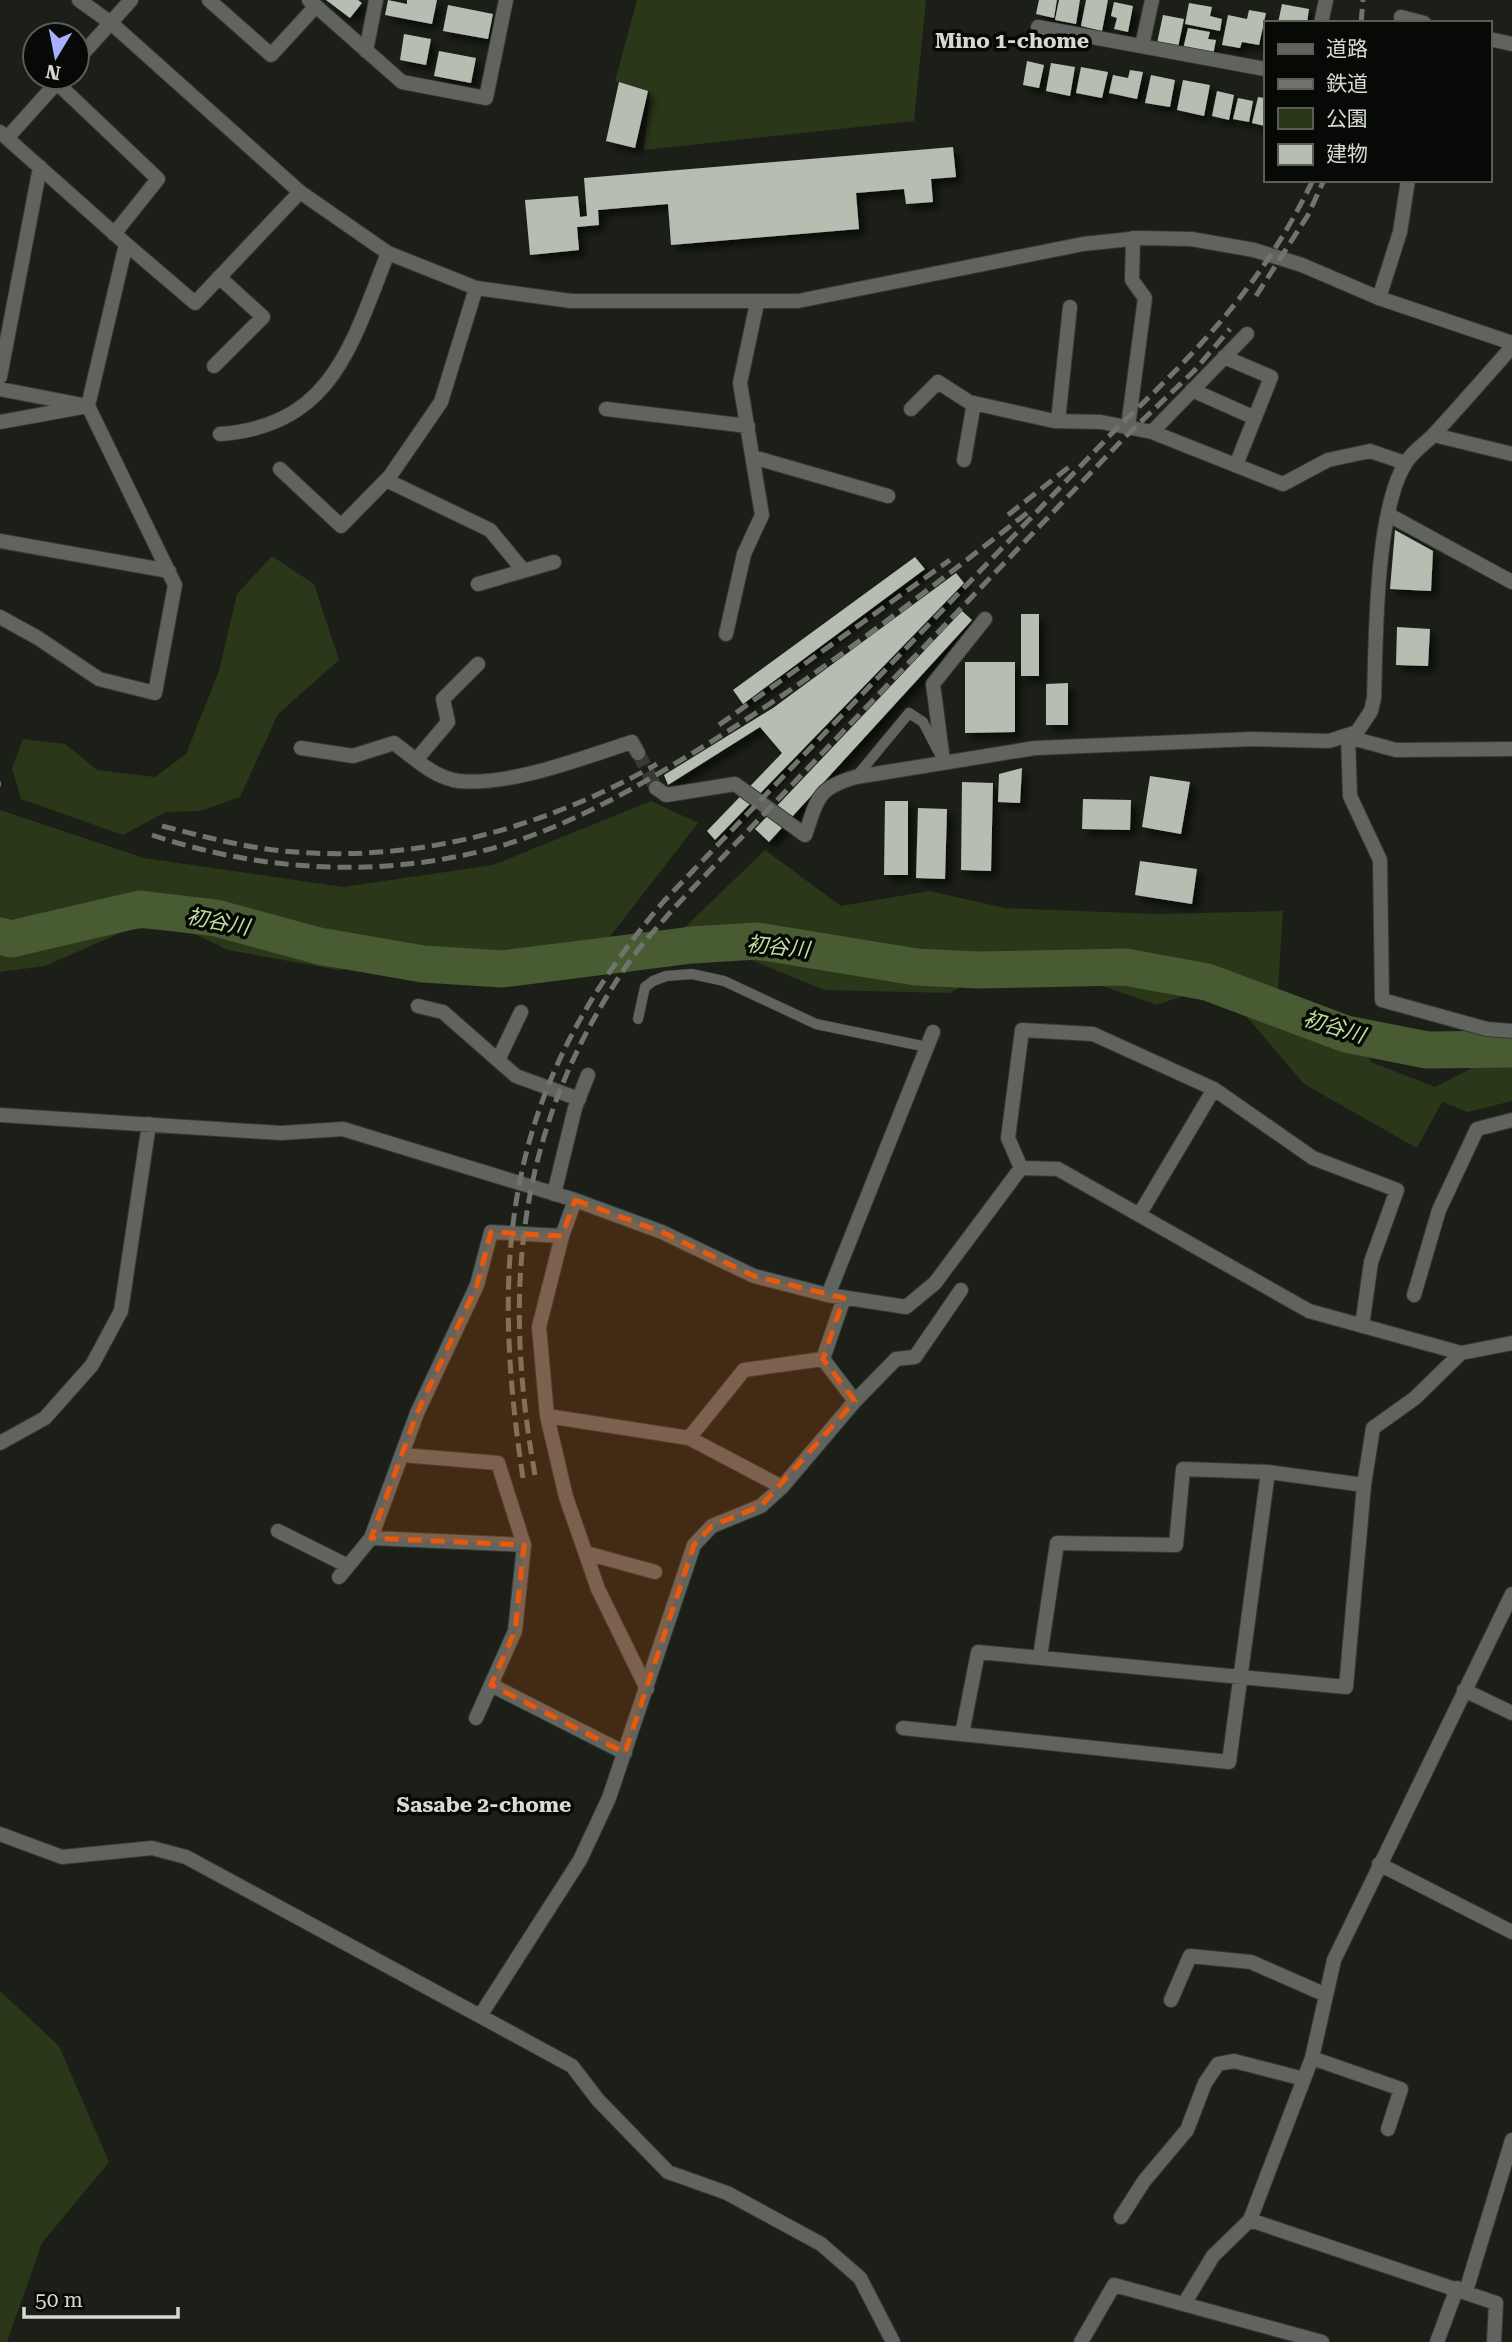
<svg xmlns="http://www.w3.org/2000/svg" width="1512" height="2342" font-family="'Roboto Serif','Noto Sans JP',serif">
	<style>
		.green { fill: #2a3719 }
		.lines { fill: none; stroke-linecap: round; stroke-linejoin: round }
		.river { stroke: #495b32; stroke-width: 37 }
		.building { fill: #b8bdb2; filter: url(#shadow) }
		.minor-tunnel { stroke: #373b33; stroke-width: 14; stroke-dasharray: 14 7; stroke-linecap: butt }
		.service-casing { stroke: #353931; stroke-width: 11 }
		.minor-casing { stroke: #353931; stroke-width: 16 }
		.tertiary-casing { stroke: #353931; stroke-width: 16 }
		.service { stroke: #61635f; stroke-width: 10 }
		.minor { stroke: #61635f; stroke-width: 14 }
		.tertiary { stroke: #61635f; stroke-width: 14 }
		.rail { stroke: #71746d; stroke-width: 5; stroke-dasharray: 14 7; stroke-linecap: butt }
		.marked { fill: #e8590c; fill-opacity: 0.2; stroke: #e8590c; stroke-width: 5; stroke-dasharray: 14 9; stroke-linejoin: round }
		.labels { text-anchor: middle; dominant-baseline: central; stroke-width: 7; stroke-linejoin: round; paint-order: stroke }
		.neighbourhood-label { font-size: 21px; font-weight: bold; fill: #d7dad4; stroke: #070906 }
		.water-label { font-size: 21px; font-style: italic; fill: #c2e19d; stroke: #070906 }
	</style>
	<defs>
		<filter id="shadow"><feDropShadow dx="6" dy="6" stdDeviation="3.5" flood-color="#0009"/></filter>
	</defs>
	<rect width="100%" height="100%" fill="#1b1f17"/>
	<path class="green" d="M637,0H926L914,121L644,150L650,92L615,81Z
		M272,556L314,584L339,660L278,714L240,797L200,811L166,812L123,835L21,799L12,768L23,739L65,744L97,770L155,777L186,754L219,671L237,594Z
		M651,801L698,823L605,943L338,970L228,950L187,930L129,929L45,966L0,972V810L144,858L343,887L493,865Z
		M765,850L841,906L929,891L1005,908L1157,914L1283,911L1278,989L1352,1024L1371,1062L1435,1087L1476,1066L1512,1064V1101L1468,1112L1442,1102L1417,1148L1304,1084L1246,1016L1191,993L1157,1005L1013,955L950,993L824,990L681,931Z
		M0,1991L59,2046L109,2162L42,2243L7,2342H0Z"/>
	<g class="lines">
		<path class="river" d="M0,936L11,939L140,909L216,918L319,946L423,964L502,969L692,945L757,941L916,967L978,970L1125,967L1207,982L1346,1034L1427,1050L1512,1049"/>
	</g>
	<path class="building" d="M326,0H358L362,3L350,18Z
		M388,0L407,4V0H437L432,24L385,15Z
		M1039,0H1057L1054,18L1036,14Z
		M1059,0H1080L1076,24L1055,20Z
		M1086,0H1108L1102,31L1081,26Z
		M1114,2L1133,6L1128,32L1114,29L1117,18L1111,16Z
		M1189,3L1212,7L1210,16L1222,19L1220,31L1185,24Z
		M1282,4L1309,9L1307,23H1278Z
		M448,5L493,14L488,39L443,31Z
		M1249,10L1266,13L1259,45L1242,42L1240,48L1222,45L1228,15L1247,19Z
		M1163,15L1184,19L1178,47L1157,43Z
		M1188,28L1210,32L1208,39L1216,40L1213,55L1183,49Z
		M404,34L431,39L426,65L400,60Z
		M439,51L476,58L471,83L434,76Z
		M1027,61L1044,65L1039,88L1023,85Z
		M1051,63L1075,67L1070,96L1046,91Z
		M1081,67L1108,72L1102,98L1076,93Z
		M1130,70L1143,72L1137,99L1109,93L1113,75L1128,78Z
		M1151,75L1175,80L1170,107L1145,103Z
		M1183,80L1210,85L1204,116L1177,110Z
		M619,82L648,91L635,148L606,141Z
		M1217,91L1234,95L1229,120L1212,116Z
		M1258,97L1265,98V126L1252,123Z
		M1238,98L1253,101L1249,122L1233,119Z
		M953,147L956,177L931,179L933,202L906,204L904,189L856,193L859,229L671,245L668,204L598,210L599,225L577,227L579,250L530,255L525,200L578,196L580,217L587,216L584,178Z
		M1395,530L1433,551L1431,591L1390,589Z
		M915,557L925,569L743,704L733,690Z
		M956,573L964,583L715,840L707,831L782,753L760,727L668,785L664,775L773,708Z
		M962,611L972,620L769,842L755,829Z
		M1021,614H1039V676H1021Z
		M1397,627L1430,629L1428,666L1396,665Z
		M965,662H1015V732L965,733Z
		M1068,683V725H1046V684Z
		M1022,768L1020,803L998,802L999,774Z
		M1150,776L1190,782L1181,834L1142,827Z
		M962,782L993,783L991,871L961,870Z
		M1083,799L1131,800L1130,830L1082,829Z
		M885,801H908V875H884Z
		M918,808L947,809L945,879L916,878Z
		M1140,861L1197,869L1192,904L1135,895Z"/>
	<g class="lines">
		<path class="minor-tunnel" d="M638,753L656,788"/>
		<g class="service-casing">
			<path id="service" d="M856,777L909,713L923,722L938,751
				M638,1019L645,987L653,981L666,976L692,974L724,981L816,1024L927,1047"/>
		</g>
		<g class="minor-casing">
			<path id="minor" d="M209,0L271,55L316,6
				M309,0L402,82L486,98L506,0
				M1401,17L1424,23
				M1321,23L1326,0
				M1038,27L1265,69
				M1489,39L1512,44
				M1142,46L1152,0
				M366,51L376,0
				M77,60L131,0
				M57,83L158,179L114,234
				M0,132L126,244L88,406L0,389
				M8,137L61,78
				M126,244L195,303L300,192
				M1379,298L1400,232L1408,180
				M1224,357L1271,377L1236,465
				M214,366L263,317L219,277
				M0,377L40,167
				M1192,390L1255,418
				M606,409L748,426
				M911,409L938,382L969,402L1054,421L1101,422L1152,432L1283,484L1328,460L1370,451L1405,463
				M1058,421L1070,307
				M0,422L88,406L175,585L155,693L99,679L38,638L0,617
				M1128,427L1145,298L1132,280L1133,238
				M1152,432L1247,334
				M220,434C333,426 352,343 388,253
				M1434,435L1512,454
				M753,457L888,496
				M964,460L974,403
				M280,469L341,526L390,476L441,402L476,288
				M386,480L490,530L523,570
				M1389,515L1512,582
				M0,541L169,571
				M478,584L554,562
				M726,634L744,554L762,515L740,383L757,303
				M301,748L353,756L394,743C413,757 434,778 459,781C511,786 582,758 632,742L638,753
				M1512,749L1396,750L1348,737L1350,796L1380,860L1382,1000L1487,1029L1512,1031
				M416,760L448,722L443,699L478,664
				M943,761L933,684L985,619
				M656,788L666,795L735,784L805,835C818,799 816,788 856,777
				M418,1006L443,1012L516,1076L579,1099
				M498,1060L521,1012
				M0,1115L281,1133L343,1129L575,1200L662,1232L754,1276L828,1295L906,1307L935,1283L1021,1168
				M554,1194L575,1108L588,1075
				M1139,1215L1214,1089
				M562,1236L539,1327L547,1416L689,1438L782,1487L855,1401L823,1359L844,1298
				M828,1295L933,1032
				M1414,1295L1439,1210L1477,1129L1512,1120
				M1362,1326L1371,1262L1397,1190L1313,1158L1214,1089L1093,1034L1022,1030L1008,1138L1021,1168L1058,1169L1309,1311L1461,1353
				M855,1401L896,1359L915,1357L961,1290
				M547,1416L566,1497L598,1589L647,1689
				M689,1438L744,1370L823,1359
				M0,1443L45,1418L92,1365L121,1311L149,1124
				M402,1455L498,1463L524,1545L515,1631L476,1718
				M278,1531L348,1566
				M371,1538L417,1413L477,1285L491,1232L562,1236L575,1200
				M586,1553L655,1572
				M339,1577L371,1538L524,1545
				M1040,1657L1057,1543L1176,1545L1183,1469L1268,1472
				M491,1685L625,1753
				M1464,1690L1512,1713
				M903,1728L1229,1762L1268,1472L1364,1485L1373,1428L1415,1398L1461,1353L1512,1343
				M962,1734L978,1652L1346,1687L1364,1485
				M0,1834L62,1857L152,1848L186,1857L480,2016L580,1860L609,1798L694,1545L712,1526L761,1506L782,1487
				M1379,1864L1512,1932
				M1171,2000L1190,1956L1251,1962L1326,1995
				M480,2016L572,2066L598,2100L668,2172L727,2193L821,2244L860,2278L893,2342
				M1312,2058L1401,2089L1388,2129
				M1121,2217L1144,2181L1187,2130L1205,2083L1218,2064L1234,2061L1304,2079
				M1250,2220L1496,2303L1494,2342
				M1466,2291L1512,2140
				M1184,2304L1213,2256L1250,2220L1312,2058L1334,1960L1512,1594
				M1081,2342L1114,2285L1322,2342
				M1437,2342L1457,2288"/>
		</g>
		<g class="tertiary-casing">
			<path id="tertiary" d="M79,0L111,23L300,192L388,253L476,288L571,301H798L1083,244L1140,238L1191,239L1254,250L1302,265L1379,298L1512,343
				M856,777L1035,748L1253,739L1329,741L1357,732L1371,711L1374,698C1376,640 1375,508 1407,461C1415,449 1428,442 1437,431C1462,404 1487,375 1512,347"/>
		</g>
		<use href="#service" class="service"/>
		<use href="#minor" class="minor"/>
		<use href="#tertiary" class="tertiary"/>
		<path class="rail" d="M1361,23L1363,0
			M1256,296L1308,215L1324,180
			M1008,515L1074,463
			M719,725L950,560
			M0,784H1
			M162,826C202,836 242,847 283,851C415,864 542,829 657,764
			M152,835C251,868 357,877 460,856C545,839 619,798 691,754C809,683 918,598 1027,513
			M535,1475C501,1285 518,1124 629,962C642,943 659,926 673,909L1125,437L1194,371L1230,329
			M523,1478C488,1247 508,1084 664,901L1117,428C1199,350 1263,284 1313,180"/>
	</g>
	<path class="marked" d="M575,1200L662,1232L754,1276L844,1298L823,1359L855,1401L761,1506L712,1526L694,1545L625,1753L491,1685L515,1631L524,1545L371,1538L417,1413L477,1285L491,1232L562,1236Z"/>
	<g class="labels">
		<g class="neighbourhood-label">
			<text x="1012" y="41">Mino 1-chome</text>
			<text x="484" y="1805">Sasabe 2-chome</text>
		</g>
		<g class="water-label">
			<text transform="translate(218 922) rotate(11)">初谷川</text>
			<text transform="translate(778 947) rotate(6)">初谷川</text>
			<text transform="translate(1334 1027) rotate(17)">初谷川</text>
		</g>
	</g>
	<rect x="1264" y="21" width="228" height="161" fill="#070906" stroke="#5a5d58" stroke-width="2"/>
	<rect x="1278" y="44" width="35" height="10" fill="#61635f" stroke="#5a5d58" stroke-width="2"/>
	<text x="1326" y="56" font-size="21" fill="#d7dad4">道路</text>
	<rect x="1278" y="79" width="35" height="10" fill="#71746d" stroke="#5a5d58" stroke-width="2"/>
	<text x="1326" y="91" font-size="21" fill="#d7dad4">鉄道</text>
	<rect x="1278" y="108" width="35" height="21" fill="#2a3719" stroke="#5a5d58" stroke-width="2"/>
	<text x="1326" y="126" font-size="21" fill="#d7dad4">公園</text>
	<rect x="1278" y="144" width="35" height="21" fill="#b8bdb2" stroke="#5a5d58" stroke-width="2"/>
	<text x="1326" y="161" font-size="21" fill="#d7dad4">建物</text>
	<g transform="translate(56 56) rotate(190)"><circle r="33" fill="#070906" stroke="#5a5d58" stroke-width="2"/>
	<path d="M0-5L12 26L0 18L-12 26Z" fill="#a8b0fc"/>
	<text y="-10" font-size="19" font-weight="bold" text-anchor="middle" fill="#d7dad4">N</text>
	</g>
	<path d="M24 2307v10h154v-10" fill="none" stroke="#d7dad4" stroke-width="3.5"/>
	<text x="35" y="2307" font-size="21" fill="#d7dad4" stroke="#070906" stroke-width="5" paint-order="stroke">50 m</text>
</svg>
